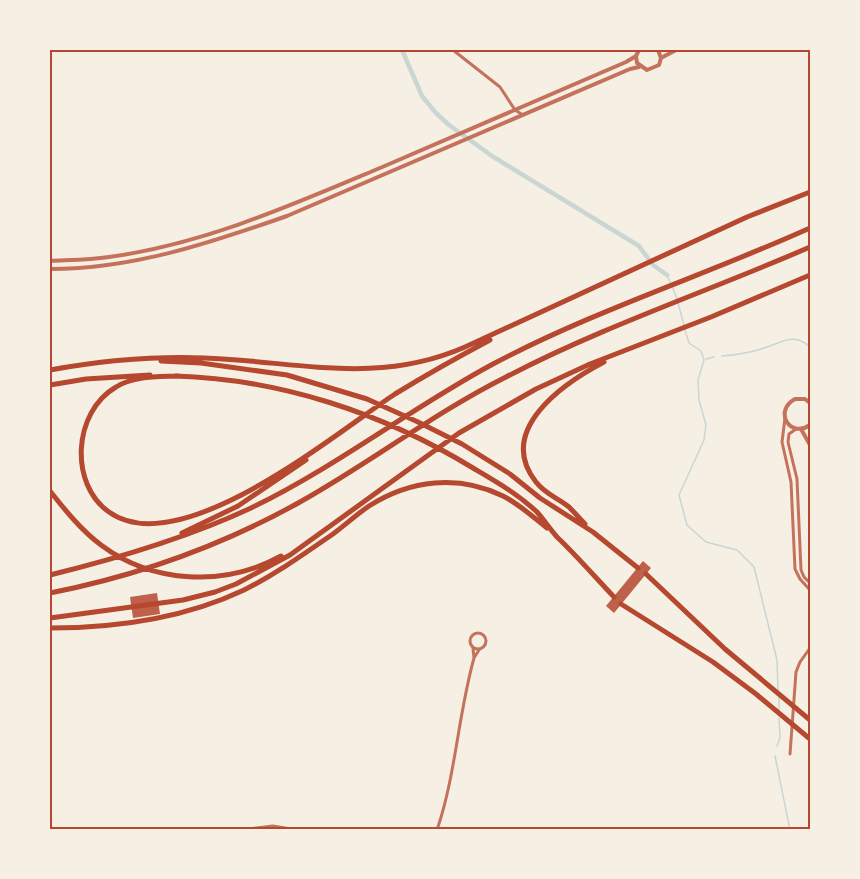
<svg xmlns="http://www.w3.org/2000/svg" width="860" height="879" font-family="'Work Sans',sans-serif">
	<style>
		.lines { fill: none; stroke-linecap: round; stroke-linejoin: round }
		.stream { stroke: #c9d6d2; stroke-width: 1.5 }
		.canal { stroke: #c9d6d2; stroke-width: 4.5 }
		.building { fill: #bf614a }
		.minor { stroke: #c5725c; stroke-width: 3 }
		.tertiary { stroke: #c5725c; stroke-width: 4 }
		.motorway { stroke: #b5482f; stroke-width: 5 }
		.neatline { fill: none; stroke: #b5482f; stroke-width: 2 }
	</style>
	<rect width="100%" height="100%" fill="#f6efe4"/>
	<g class="lines">
		<path class="stream" d="M667,275L670,282
			M672,286L677,299
			M678,303L684,325
			M685,330L689,343L701,351L704,360L698,380L699,400L706,425L704,440L679,495L687,525L706,542L737,550L754,567L777,660L778,692
			M722,356C735,355 749,353 761,349C780,344 793,331 810,347
			M706,359L714,357
			M779,697V710
			M777,746L780,738L779,718
			M775,756L790,830"/>
		<path class="canal" d="M402,50L422,96L435,112L449,125L492,156L639,246L653,265L667,275"/>
	</g>
	<path class="building" d="M643,561L651,568L614,613L606,606Z
		M157,593L160,614L133,618L130,597Z"/>
	<g class="lines">
		<path class="minor" d="M453,50L500,87L515,110L523,115
			M785,418L782,442L791,482L795,569L800,579L810,590
			M796,429L789,434L788,442L797,479L801,570L804,577L810,583
			M470 641a8 8 0 1 1 16 0a8 8 0 1 1-16 0Z
			M473,649L474,658L479,650
			M790,754L796,672L800,662L810,648
			M241,830L273,826L297,830
			M437,830C456,774 458,715 474,658"/>
		<path class="tertiary" d="M639,50L636,56L637,63L647,70L659,65L661,58L658,50
			M661,58L676,50
			M50,261C69,260 89,260 109,257C204,244 292,205 380,168C462,133 544,98 626,62L636,56
			M50,269C133,269 210,243 287,216L630,69L639,67
			M810,403L805,399H795C773,411 790,439 810,425
			M801,429L810,445"/>
		<path class="motorway" d="M161,361L201,363L287,375L367,399L418,422L462,444L510,474L540,498L593,532L638,568
			M50,370C100,361 152,356 204,358C296,361 376,386 465,347L747,217L810,192
			M175,376C280,379 383,413 473,468C495,481 518,494 537,512C544,520 550,529 557,537C577,556 595,577 614,597
			M178,376C158,377 133,376 116,387C73,412 69,484 109,512C180,563 336,433 395,394C426,375 458,357 490,340
			M50,385L86,379L150,375
			M50,491C65,510 81,530 101,545C153,584 225,587 281,556
			M585,524C580,519 575,513 569,507C558,498 545,494 536,482C495,430 564,383 604,362
			M182,533L238,506L306,460
			M646,574L725,649L810,720
			M50,575C119,558 187,538 251,508C336,467 411,408 493,364C595,310 706,275 810,228
			M50,593C136,576 223,545 300,502C370,463 434,413 506,377C604,326 709,291 810,247
			M621,604L713,662L756,694L810,739
			M50,618L183,600L215,592L236,584L290,555L459,433L536,389L590,364L711,317L810,275
			M50,628C115,628 185,618 244,590C276,574 304,554 333,534C345,525 356,515 369,506C410,480 458,474 503,496C519,504 533,517 547,528"/>
	</g>
	<rect width="860" height="879" fill="none" stroke="#f6efe4" stroke-width="102"/>
	<rect x="51" y="51" width="758" height="777" class="neatline"/>
</svg>
